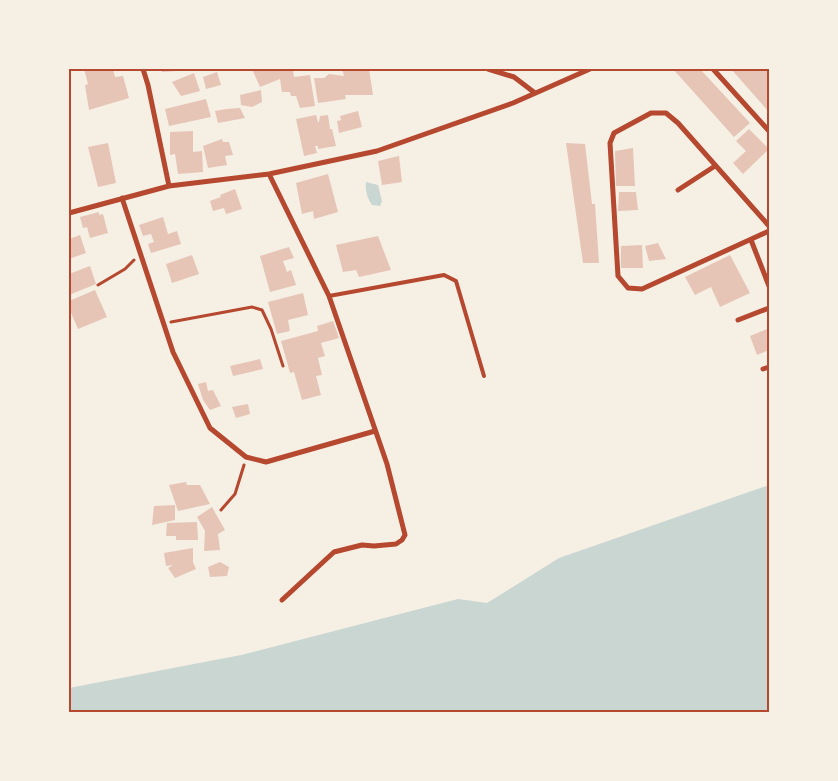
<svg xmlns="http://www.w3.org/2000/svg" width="838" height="781" font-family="Signika,sans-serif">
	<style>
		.water { fill: #c9d6d2 }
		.building { fill: #e6c5b7 }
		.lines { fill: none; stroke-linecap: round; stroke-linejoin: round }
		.path { stroke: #b5482f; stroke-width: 3 }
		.service { stroke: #b5482f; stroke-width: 4 }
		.minor { stroke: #b5482f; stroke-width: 5 }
		.neatline { fill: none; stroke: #b5482f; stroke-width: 2 }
	</style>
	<rect width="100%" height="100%" fill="#f6efe4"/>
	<path class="water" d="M366,182L378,185L382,201L380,206L372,205C367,198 365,190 366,182Z
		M769,485V712H69V688L241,655L458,599L487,603L559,558Z"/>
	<path class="building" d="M84,69H113L115,77L123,76L129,98L89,110L85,85L88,84Z
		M161,69H192V70L162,72Z
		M252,69H293L294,77L310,75L315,106L300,108L296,96H291L290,92H282L280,79L260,87Z
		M342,69H369L373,95H345L346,99L318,103L314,78H324L329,74L344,76Z
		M673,69H700L750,123L734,137Z
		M731,69H758L760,70L769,69V112Z
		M217,72L221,85L206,89L203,77Z
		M194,73L200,91L181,96L172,82Z
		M261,90L262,102L252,107L241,105L240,95Z
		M206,99L211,117L169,126L165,109Z
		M240,108L245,118L218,123L215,111L226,109Z
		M358,111L362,127L339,133L337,121L341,120L340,116Z
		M316,115L318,122H319L320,116L328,115L330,129H332L336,146L318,149V146H315L317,153L304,156L296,119Z
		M749,129L769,149L743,174L733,163L746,151L736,141Z
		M193,131V152L202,151L203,172L178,174L175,154L170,155V132Z
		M222,139L223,142H229L233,155L225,156L227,165L208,168L203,146Z
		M108,143L116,183L98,187L88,147Z
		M566,143L585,144L592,204H595L599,263H583Z
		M633,148L635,186H616L615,151Z
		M399,156L402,182L382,185L378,161Z
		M328,174L338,212L314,219L313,211L302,214L296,183Z
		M235,189L242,209L226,214L224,208L213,211L210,201L221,197L220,195Z
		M619,192H636L638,210L618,211Z
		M99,212V215L103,214L108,233L90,238L87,227L83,228L80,217Z
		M163,217L168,234L177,231L181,244L151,253L148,244L154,242L151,234L143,236L139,225Z
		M80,235L86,253L69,259V239Z
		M378,236L391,270L359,277L356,270L343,272L336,245Z
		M658,243L666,259L649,261L645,246Z
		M642,245L643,268H621V246Z
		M289,247L294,258L283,261L287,272L291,270L296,285L270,292L260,256Z
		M192,255L199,274L172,283L166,264Z
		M730,255L750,293L720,307L711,287L695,295L685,277Z
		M90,266L96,284L69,295V274Z
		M95,290L107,317L78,329L69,308V301Z
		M303,293L308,315L288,320L290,331L277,334L268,302Z
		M333,321L339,338L321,343L325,356L318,358L322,375L316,376L321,395L302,400L294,372L290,373L281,341L318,331L317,326Z
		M767,329L769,334V350L757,355L750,336Z
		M260,359L263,369L233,376L230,366Z
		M206,382L208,391L213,390L221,406L210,410L203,400L198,384Z
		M248,404L250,414L236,418L232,407Z
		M186,482L187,485H200L210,504L178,511L169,485Z
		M175,505V520L152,525L154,506Z
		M212,507L225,530L218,534L220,550L204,551L205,531L197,517Z
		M197,522L198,540H176V536H166L167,523Z
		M193,548V562L196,569L175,578L168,568L173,565L166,566L164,553Z
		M220,562L229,567L227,576L210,577L208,567Z"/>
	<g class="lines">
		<path class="path" d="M98,285L125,269L134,260
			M171,322L252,307L262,310L271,329L283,366
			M221,510L235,494L244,465"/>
		<path class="service" d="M329,296L444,275L456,281L484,376"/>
		<path class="minor" d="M143,69L148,85L169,186
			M488,69L514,77L535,93
			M713,69L769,131
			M269,174L329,296L387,464L405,535L402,540L396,544L374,546L362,545L334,552L282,600
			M678,190L715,166
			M122,198L173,352L210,428L246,457L266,462L375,431
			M69,213L169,186L269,174L377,151L513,103L590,69
			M769,226L678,123L666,113H651L614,133L610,143L618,276L628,288L642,289L769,231
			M751,240L769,286
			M738,320L769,308
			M763,369L769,367"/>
	</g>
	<rect width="838" height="781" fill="none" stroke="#f6efe4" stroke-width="140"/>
	<rect x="70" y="70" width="698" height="641" class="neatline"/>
</svg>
